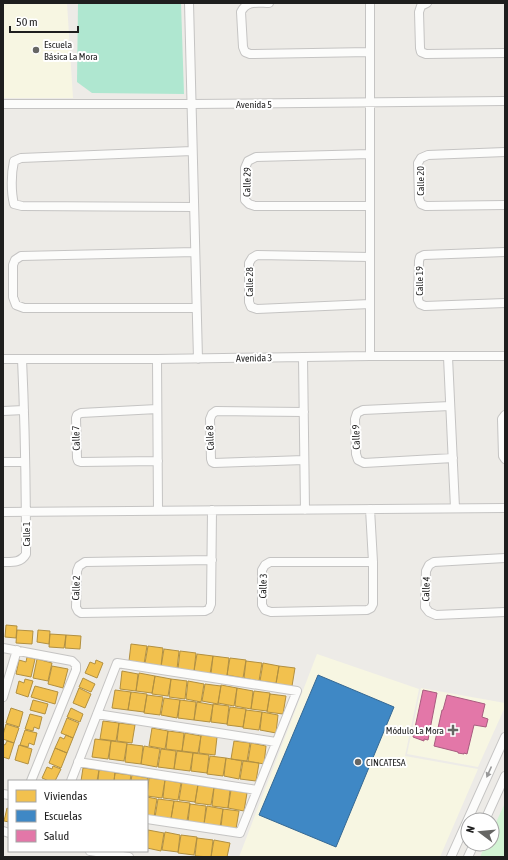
<svg xmlns="http://www.w3.org/2000/svg" width="508" height="860" font-family="'Asap Condensed',sans-serif">
	<style>
		.education { fill: #f7f6e2 }
		.park { fill: #d3f4d4 }
		.pitch { fill: #afe7d0 }
		.homes { fill: #f2c14e; stroke: #b29040 }
		.schools { fill: #3f88c5; stroke: #356893 }
		.health { fill: #e377a8; stroke: #a85c7f }
		.lines { fill: none; stroke-linecap: round; stroke-linejoin: round }
		.minor-casing { stroke: #c5c4c3; stroke-width: 10 }
		.minor { stroke: #fcfcfb; stroke-width: 8 }
		.oneway { fill: #989898 }
		.poi-dot { fill: #666664; stroke: #fff; stroke-width: 1.5 }
		.labels { text-anchor: middle; dominant-baseline: central; stroke-width: 4; stroke-linejoin: round; paint-order: stroke }
		.poi-label { font-size: 10px; fill: #1e1e1e; stroke: #fff; text-anchor: start }
		.street-label { font-size: 10px; fill: #1e1e1e; stroke: #fff }
	</style>
	<rect width="100%" height="100%" fill="#edebe7"/>
	<path class="education" d="M3,3H67L73,98H3Z
		M317,654L419,689L405,756L478,769L440,857H239Z
		M421,688L505,703V707L478,767L407,754Z"/>
	<path class="park" d="M505,803V857H480L486,844H492V831Z"/>
	<path class="pitch" d="M78,3H181L184,94L92,93L77,82Z"/>
	<path class="homes" d="M6,625L17,626L16,638L5,637Z
		M17,630L33,631L32,644L16,643Z
		M38,630L50,631L49,644L37,642Z
		M50,634L66,635L64,648L49,647Z
		M66,635L81,636L80,649L65,648Z
		M131,644L147,646L144,664L129,661Z
		M148,646L163,648L161,666L145,663Z
		M164,649L179,651L177,669L161,667Z
		M180,651L196,653L194,671L178,669Z
		M197,654L213,656L210,674L194,671Z
		M213,656L229,658L227,676L211,674Z
		M27,657L35,659L31,677L16,674L19,660L26,662Z
		M230,658L246,660L243,678L227,675Z
		M37,659L52,663L48,681L33,678Z
		M96,660L103,663L97,678L85,673L90,662L95,664Z
		M246,661L262,663L259,681L244,678Z
		M263,663L279,666L276,683L260,681Z
		M52,666L68,669L63,688L48,684Z
		M279,666L295,668L292,686L276,684Z
		M122,671L138,674L136,691L120,689Z
		M139,673L155,676L152,693L136,691Z
		M155,676L171,679L168,696L152,694Z
		M83,678L95,684L91,692L79,687Z
		M25,679L33,681L28,697L16,693L19,681L24,683Z
		M171,679L187,681L185,699L169,697Z
		M188,681L204,684L201,702L186,699Z
		M205,684L221,686L218,704L202,701Z
		M221,685L237,688L234,706L218,703Z
		M35,686L58,692L55,704L31,697Z
		M79,688L91,694L85,708L73,703Z
		M237,688L253,691L251,709L235,706Z
		M115,690L131,692L128,710L112,708Z
		M254,691L270,693L267,711L251,709Z
		M131,692L147,694L144,712L128,710Z
		M270,694L286,696L283,714L267,712Z
		M147,695L163,697L160,715L144,713Z
		M164,698L180,700L177,718L161,715Z
		M33,700L48,704L45,714L30,710Z
		M180,700L196,702L194,720L178,718Z
		M197,702L213,705L210,722L194,720Z
		M213,704L229,706L227,724L211,722Z
		M230,707L246,709L243,727L227,725Z
		M11,708L23,712L19,727L6,723Z
		M71,708L83,714L80,722L67,717Z
		M246,710L262,712L259,730L243,728Z
		M262,712L278,715L276,733L260,730Z
		M30,714L42,717L39,729L34,727L33,731L25,729Z
		M67,718L79,723L73,738L61,733Z
		M103,721L119,723L116,741L100,739Z
		M119,723L135,725L132,743L117,741Z
		M6,724L19,728L14,743L3,739V735Z
		M152,728L168,731L165,749L149,746Z
		M25,730L37,733L34,745L29,743L28,747L20,745Z
		M168,731L184,733L182,751L166,749Z
		M185,733L201,736L198,753L182,751Z
		M66,735L73,738L67,753L55,748L60,737L64,739Z
		M201,735L217,737L215,755L199,753Z
		M95,739L111,741L108,759L92,757Z
		M7,741L14,743L9,759L3,757V744L5,745Z
		M111,741L127,743L124,761L109,759Z
		M234,741L250,743L247,761L231,759Z
		M251,743L266,746L264,764L248,761Z
		M127,744L143,746L141,764L125,762Z
		M19,745L32,749L28,764L15,760Z
		M144,746L160,749L157,767L141,764Z
		M55,748L67,753L61,768L49,763Z
		M161,749L176,751L174,769L158,767Z
		M177,751L193,753L190,771L174,769Z
		M193,753L209,755L207,773L191,771Z
		M210,756L226,758L223,776L207,774Z
		M226,758L242,761L239,779L224,776Z
		M243,761L259,763L256,781L240,779Z
		M53,766L61,769L55,781H49L42,778L47,767L52,769Z
		M83,768L99,770L97,781H81Z
		M99,770L115,772L114,781H98Z
		M115,773L131,775L130,781H114Z
		M132,775L148,778L147,784V781H131Z
		M149,778L165,780L162,798L147,796Z
		M165,780L181,783L178,800L163,798Z
		M182,782L198,784L195,802L179,800Z
		M198,785L214,787L211,805L195,803Z
		M214,788L230,790L228,808L212,806Z
		M231,790L247,793L244,811L228,808Z
		M147,797L157,799L154,817L147,816Z
		M158,799L174,801L171,819L155,817Z
		M174,801L190,803L187,821L171,818Z
		M190,804L206,806L204,824L188,822Z
		M207,806L223,809L220,827L204,824Z
		M7,808L9,809V822L4,821Z
		M223,809L239,811L236,829L221,827Z
		M148,830L164,833L161,851L147,848Z
		M165,832L180,835L178,852L162,850Z
		M181,835L197,837L194,855L178,853Z
		M197,838L213,840L211,857L195,856Z
		M214,840L230,843L227,857H211Z"/>
	<path class="schools" d="M318,675L394,707L336,847L259,815Z"/>
	<path class="health" d="M423,690L437,693L428,740L424,739V741L413,737Z
		M447,695L485,704L482,717L488,719L486,727L474,725L467,754L464,753V754L458,753V752L434,746L442,710H443Z"/>
	<g class="lines">
		<g class="minor-casing">
			<path id="minor" d="M189,3L198,359
				M269,3C258,3 247,0 241,12L243,47L245,52L250,54L370,52
				M427,3L421,6L419,12L420,48L421,52L426,54L505,53
				M3,104H191L505,101
				M192,151L21,158L14,161C11,174 11,192 14,204L22,206L194,207
				M505,152L428,155L421,158L418,163L419,199L421,204L426,206L505,205
				M370,206H255L249,204L245,200V168L248,161L256,157L370,154
				M195,252L21,256L15,260L13,265V297L16,305L24,308H196
				M505,252L424,255L420,257L419,261L418,300L420,304L425,306L505,303
				M370,304L257,309L251,307L249,302V263L252,258L257,255L370,257
				M370,356V3
				M303,357L305,510
				M448,357L455,508
				M3,359H157L370,356H505
				M157,359L158,510
				M450,406L363,410L357,413L355,419L356,454L358,460L364,463L453,458
				M157,409L81,413L77,415L76,418L77,458L78,461L81,462L158,461
				M3,411L24,410
				M304,412L216,411L212,414L210,419L211,459L212,462L214,463L304,460
				M505,415L502,419L503,456L505,459
				M3,462H25
				M370,509L373,562V604L371,608L367,610L271,612L265,610L262,605V570L265,565L270,562H373
				M3,512L505,508
				M505,558L434,562L429,565L426,571L425,607L429,612L436,615L505,612
				M212,560L85,562L79,566L77,571L76,607L78,611L81,613L205,611L209,609L211,604L212,510
				M3,562C12,562 21,563 26,554C26,489 25,424 22,359
				M3,648L72,661L76,665V670L31,781
				M3,697L17,650
				M97,714L276,742
				M78,762L257,790
				M71,781L117,663L297,691L240,833L147,819
				M3,794L9,795
				M485,820L505,776
				M3,831L9,833
				M90,851L129,857
				M451,857L505,737
				M468,857L474,844"/>
		</g>
		<use href="#minor" class="minor"/>
	</g>
	<defs><path id="oneway-solid" d="M-6-.8H1V-3.2L6.5 0L1 3.2V.8H-6Z"/></defs>
	<use class="oneway" href="#oneway-solid" transform="translate(489 772) rotate(114)"/>
	<g class="poi-dot">
		<circle cx="36" cy="50" r="4"/>
		<path d="M451 724h4v4h4v4h-4v4h-4v-4h-4v-4h4z"/>
		<circle cx="358" cy="762" r="4"/>
	</g>
	<g class="labels">
		<g class="poi-label">
			<text x="44" y="44">Escuela<tspan x="44" dy="12">Básica La Mora</tspan></text>
			<text x="444" y="730" text-anchor="end">Módulo La Mora</text>
			<text x="366" y="762">CINCATESA</text>
		</g>
		<g class="street-label">
			<text x="254" y="104">Avenida 5</text>
			<text transform="translate(420 181) rotate(-90)">Calle 20</text>
			<text transform="translate(247 182) rotate(-89)">Calle 29</text>
			<text transform="translate(419 281) rotate(-90)">Calle 19</text>
			<text transform="translate(249 282) rotate(-90)">Calle 28</text>
			<text transform="translate(254 358) rotate(-1)">Avenida 3</text>
			<text transform="translate(356 437) rotate(-91)">Calle 9</text>
			<text transform="translate(76 438) rotate(-91)">Calle 7</text>
			<text transform="translate(210 438) rotate(-92)">Calle 8</text>
			<text transform="translate(26 534) rotate(-90)">Calle 1</text>
			<text transform="translate(263 586) rotate(-89)">Calle 3</text>
			<text transform="translate(76 588) rotate(-88)">Calle 2</text>
			<text transform="translate(426 589) rotate(-89)">Calle 4</text>
		</g>
	</g>
	<rect width="508" height="860" fill="none" stroke="#1e1e1e" stroke-width="8"/>
	<rect x="8" y="780" width="140" height="72" fill="#ffffff" stroke="#a5a5a5"/>
	<rect x="16" y="790" width="20" height="12" fill="#f2c14e" stroke="#a5a5a5"/>
	<text x="44" y="800" font-size="12" fill="#1e1e1e">Viviendas</text>
	<rect x="16" y="810" width="20" height="12" fill="#3f88c5" stroke="#a5a5a5"/>
	<text x="44" y="820" font-size="12" fill="#1e1e1e">Escuelas</text>
	<rect x="16" y="830" width="20" height="12" fill="#e377a8" stroke="#a5a5a5"/>
	<text x="44" y="840" font-size="12" fill="#1e1e1e">Salud</text>
	<g transform="translate(480 832) rotate(286)"><circle r="19" fill="#ffffff" stroke="#a5a5a5"/>
	<path d="M0-3L7 15L0 10L-7 15Z" fill="#666664"/>
	<text y="-6" font-size="11" font-weight="bold" text-anchor="middle" fill="#1e1e1e">N</text>
	</g>
	<path d="M10 26v6h68v-6" fill="none" stroke="#1e1e1e" stroke-width="2"/>
	<text x="16" y="26" font-size="12" fill="#1e1e1e" stroke="#ffffff" stroke-width="3" paint-order="stroke">50 m</text>
</svg>
